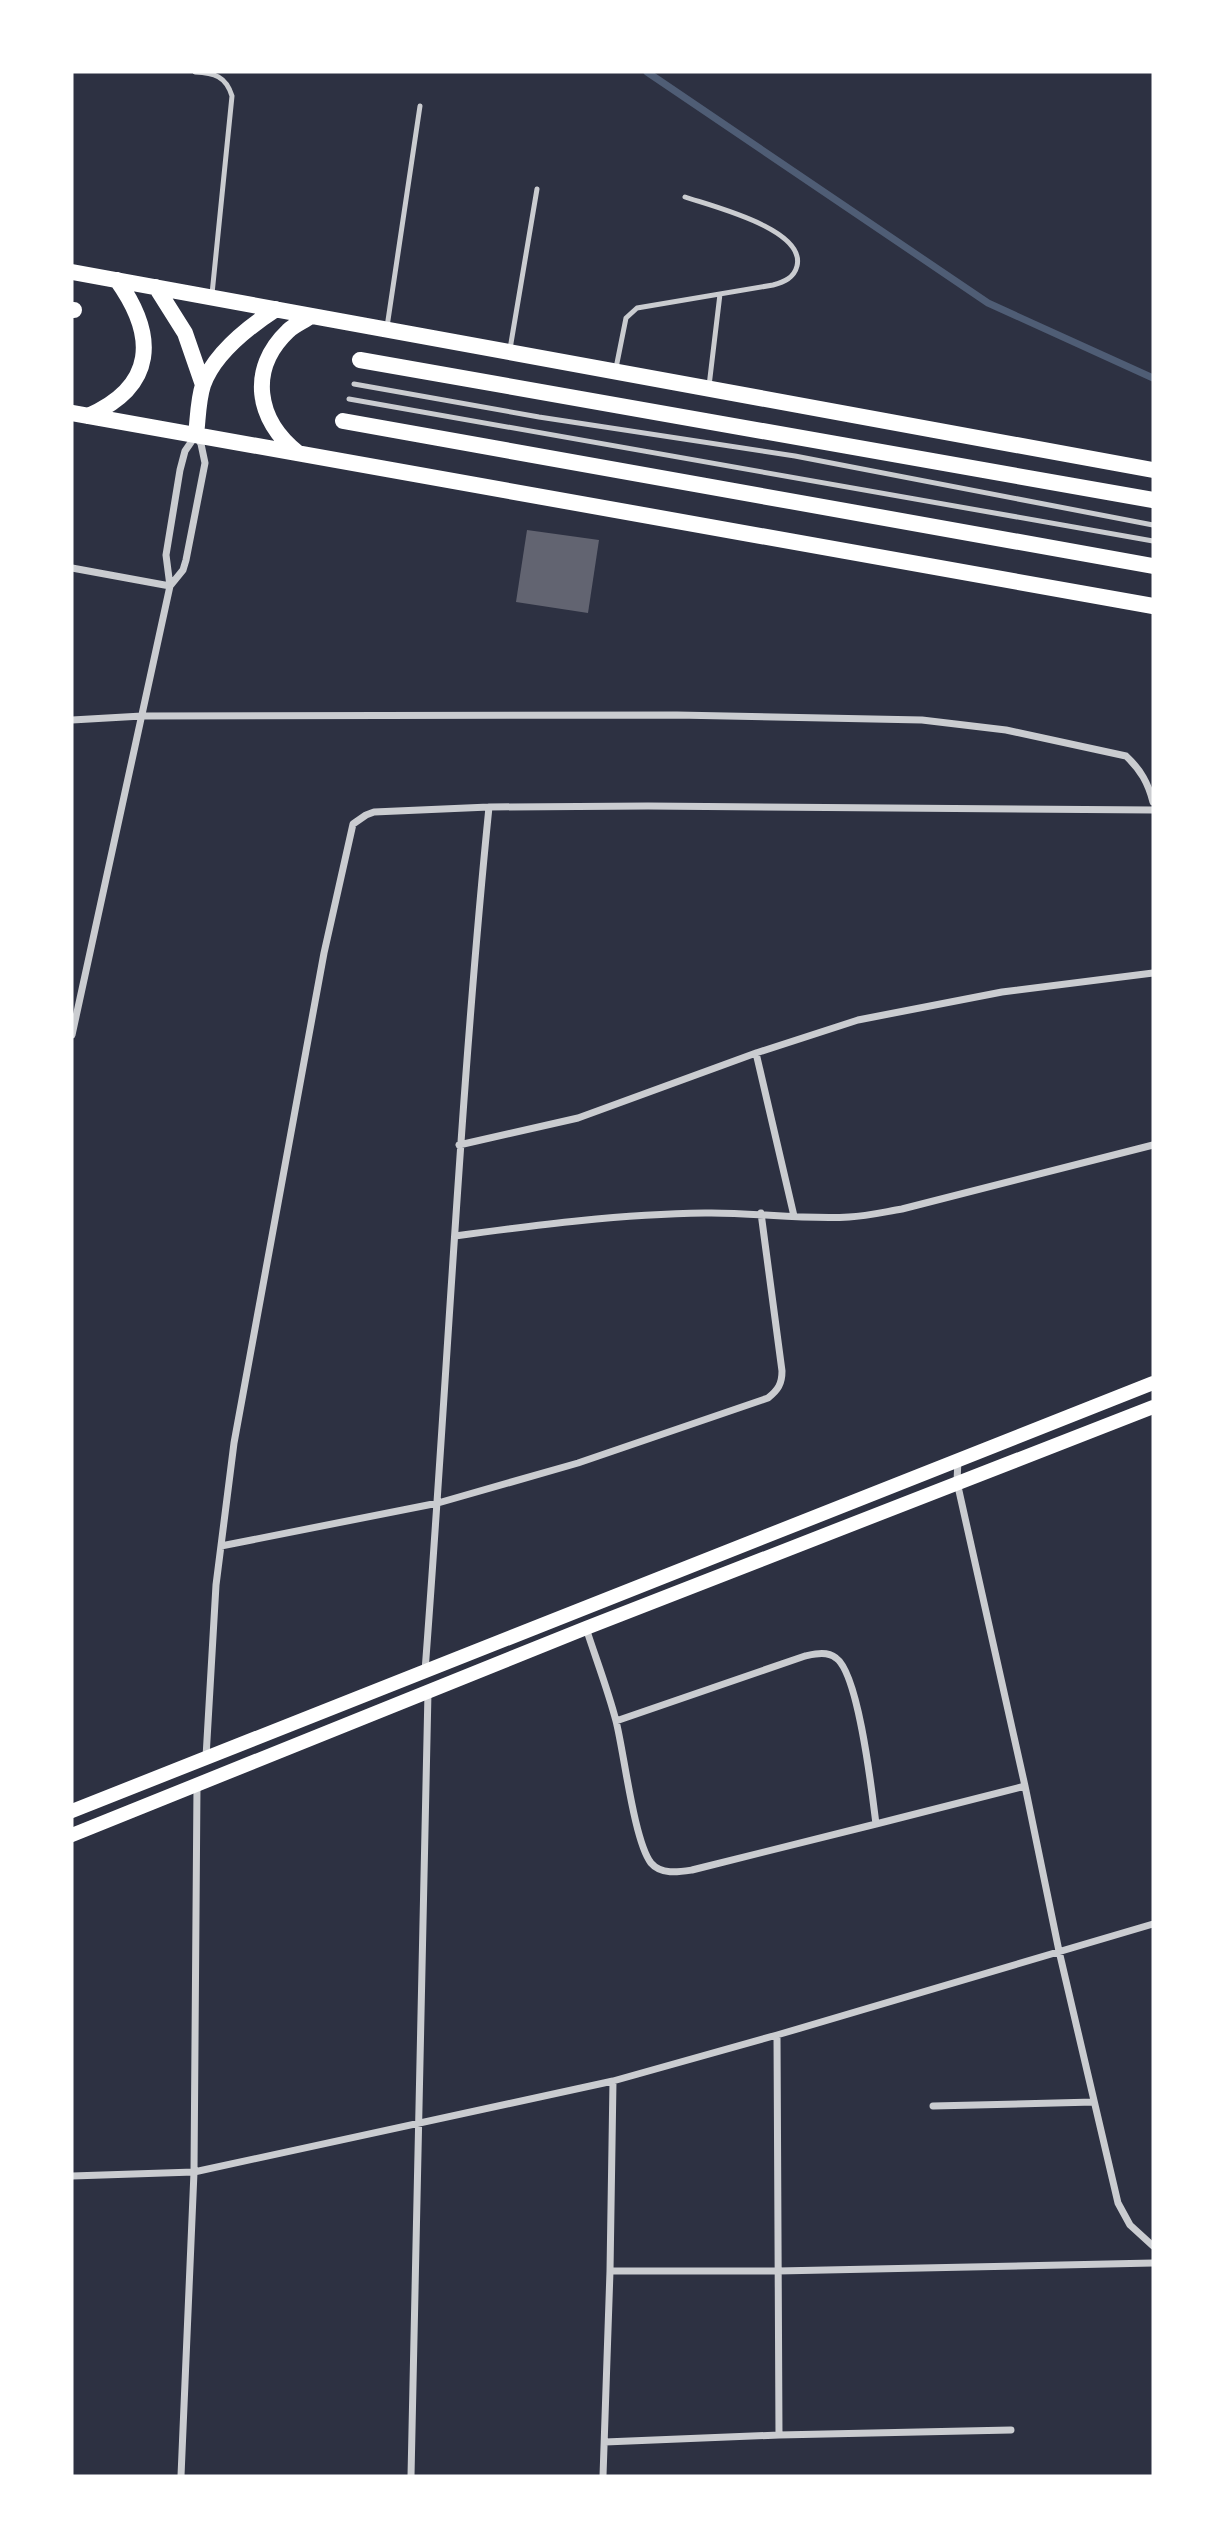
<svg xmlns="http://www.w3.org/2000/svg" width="1225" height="2548" font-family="'PT Sans',sans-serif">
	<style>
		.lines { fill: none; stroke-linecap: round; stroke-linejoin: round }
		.stream { stroke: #4f5d75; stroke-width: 7 }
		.building { fill: #626471 }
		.service { stroke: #caccd0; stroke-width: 5 }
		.minor { stroke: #caccd0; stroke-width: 7 }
		.secondary { stroke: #fff; stroke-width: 14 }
		.trunk { stroke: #fff; stroke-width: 16 }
	</style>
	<rect width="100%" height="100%" fill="#2d3142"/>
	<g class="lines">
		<path class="stream" d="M647,72L988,303L1153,378"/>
	</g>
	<path class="building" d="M527,530L599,540L588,613L516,602Z"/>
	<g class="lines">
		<path class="service" d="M195,72C214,73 226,76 232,96L212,294
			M387,327L420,106
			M510,349L537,189
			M616,368L626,318L637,308L773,285C784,282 794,278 797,266C806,229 711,206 685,197
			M354,384L539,417L795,456L1153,525
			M709,386L720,294
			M349,399L1153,541"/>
		<path class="minor" d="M72,568L170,586
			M72,720L142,716L677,715L922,720L1006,730L1126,756C1141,770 1148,783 1153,802
			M72,1035L170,586L166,555L180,470L185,451L196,435L201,444L205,463L186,560L183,570L170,586
			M756,1053L794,1216
			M459,1145L578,1118L756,1053L858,1020L1002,992L1153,973
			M455,1236C537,1225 621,1214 705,1213C752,1212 802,1220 849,1217C867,1216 884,1212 902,1209L1153,1145
			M958,1459L957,1482L1025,1786L1059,1951L1118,2203L1130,2225L1153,2246
			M221,1546L438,1503L578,1463L768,1398C778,1390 782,1384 782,1371L761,1213
			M586,1628C596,1659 608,1690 616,1721C624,1752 634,1841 651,1863C661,1875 679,1872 692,1870L876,1824C872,1793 859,1674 836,1658C827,1651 815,1654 805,1656L616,1721
			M425,1671C447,1383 460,1094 489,807
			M206,1757L216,1585L234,1443L324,953L353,824L366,815L374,812L489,807L648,806L1153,810
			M876,1824L1025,1786
			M777,2035L779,2435
			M933,2106L1094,2102
			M72,2176L194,2172L613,2081L777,2035L1153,1924
			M610,2271H778L1153,2263
			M605,2442L779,2435L1011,2430
			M181,2476L194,2172L197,1785
			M411,2476L428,1692
			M603,2476L610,2271L613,2081"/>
		<path class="secondary" d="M72,1811L1153,1383
			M72,1835L586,1628L1153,1407"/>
		<path class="trunk" d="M72,272L1153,470
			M156,287L185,333L203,385
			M72,310H74
			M360,360L1153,500
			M72,413L1153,606
			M88,416C156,386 157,336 117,280
			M343,421L1153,566
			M196,435C198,419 198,400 203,385C214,354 250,326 276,309
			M298,453C256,420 248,369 288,331C294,325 304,321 311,316"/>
	</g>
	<rect width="1225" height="2548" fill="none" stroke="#ffffff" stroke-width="147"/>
</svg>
